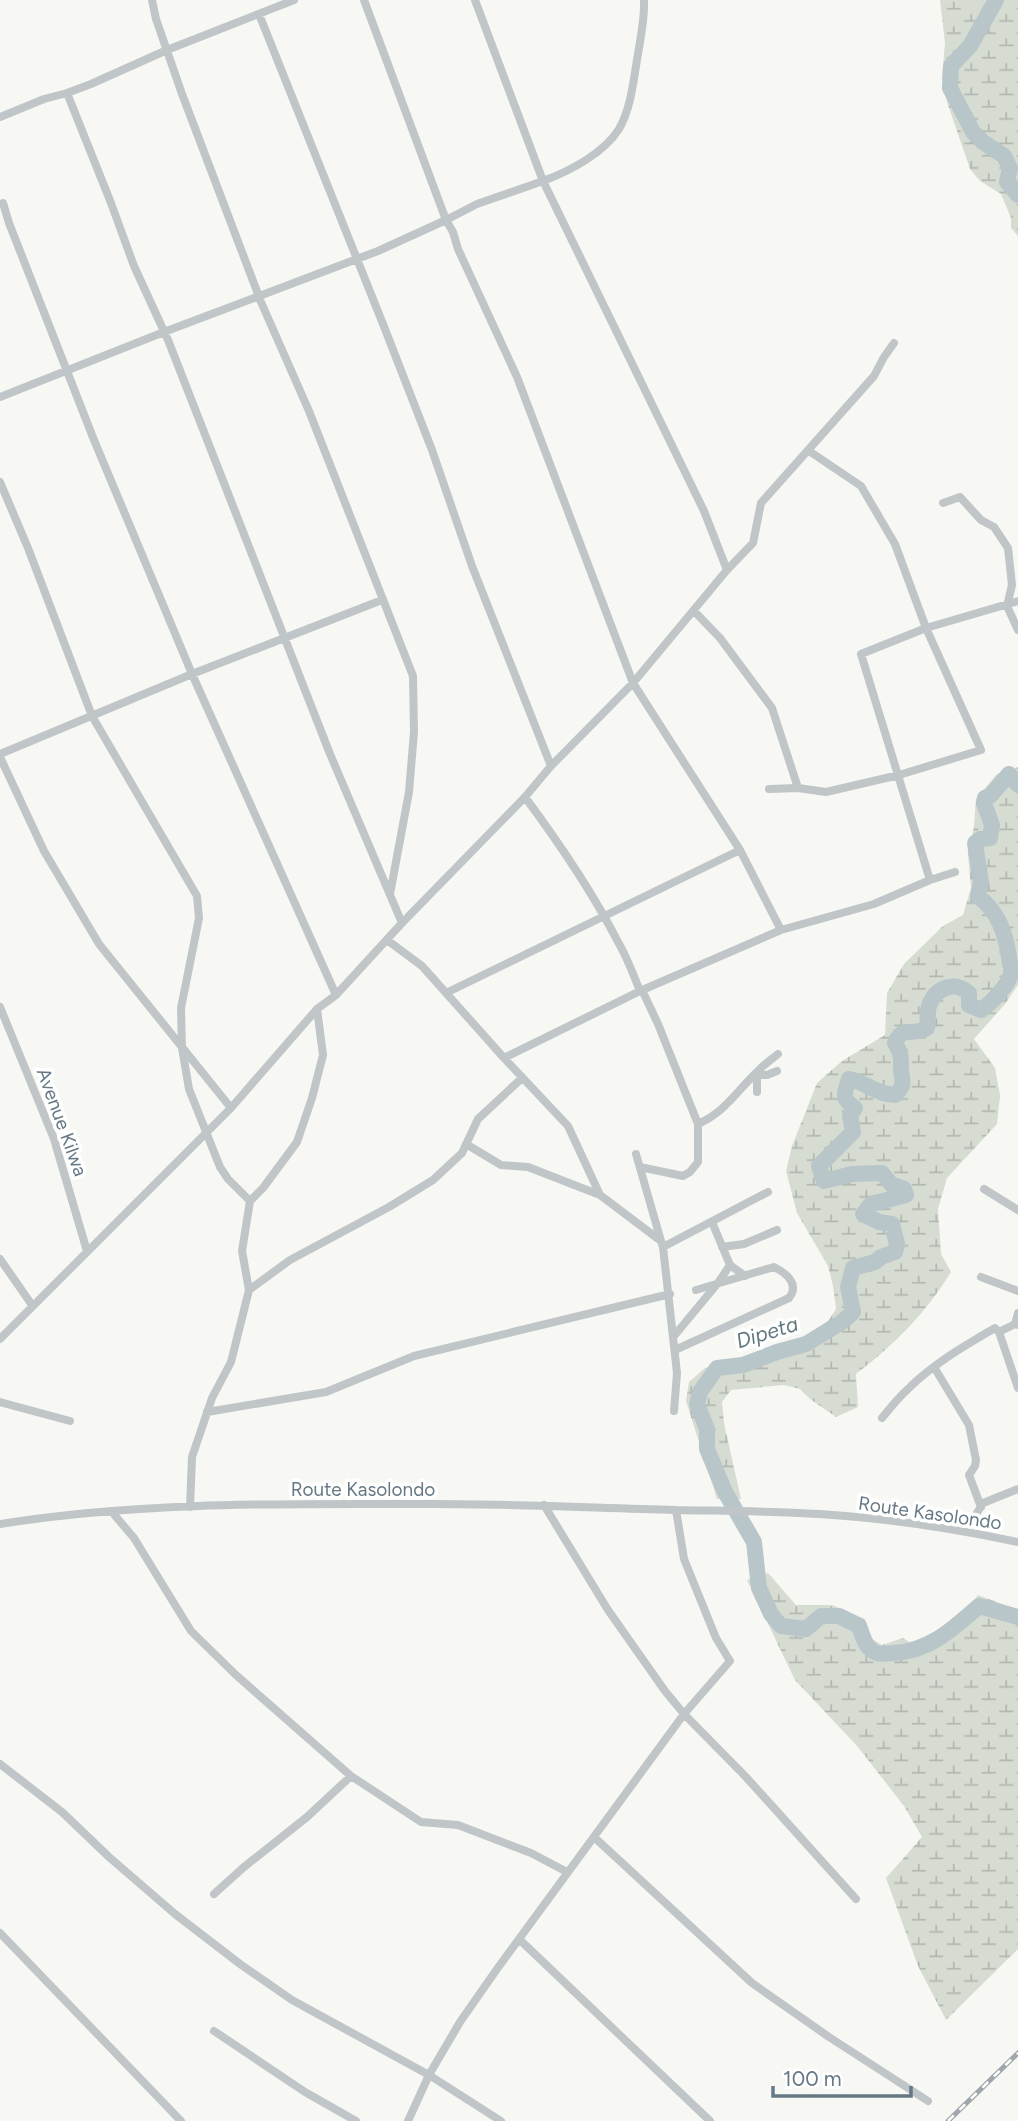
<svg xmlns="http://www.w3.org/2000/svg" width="1018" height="2121" font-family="Figtree,sans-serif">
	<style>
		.wetland { fill: url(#wetland-marsh) }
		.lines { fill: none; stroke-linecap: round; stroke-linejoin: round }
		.river { stroke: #b8c5c9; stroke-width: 16 }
		.street { stroke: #c0c5c8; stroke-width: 8 }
		.rail-casing { stroke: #9fa7ac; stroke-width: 5 }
		.rail { stroke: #fff; stroke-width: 2.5; stroke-dasharray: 8; stroke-linecap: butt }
		.labels { text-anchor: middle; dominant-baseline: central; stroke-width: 7; stroke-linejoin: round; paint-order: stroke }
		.street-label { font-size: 19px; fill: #667885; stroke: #fff }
		.water-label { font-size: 21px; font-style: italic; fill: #627981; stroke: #fff }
	</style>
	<defs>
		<pattern id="wetland-marsh" width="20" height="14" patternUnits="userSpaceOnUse" patternTransform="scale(1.75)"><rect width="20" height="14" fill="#d7dcd3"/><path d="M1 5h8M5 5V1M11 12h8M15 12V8" fill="none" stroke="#b2b7b1"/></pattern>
	</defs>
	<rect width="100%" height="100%" fill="#f7f7f4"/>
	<path class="wetland" d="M940,0H1018V236L1011,228V218L1001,194L980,181L970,169L947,102L942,78L945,43Z
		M1018,767V985L1005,1004L974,1039L995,1068L1000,1095L997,1124L947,1178L938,1209L941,1254L951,1272C926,1313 894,1345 856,1374L858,1407L836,1417L810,1399L800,1389L784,1385L731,1390L722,1402L724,1423L741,1499H717L686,1401L689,1382L705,1368L803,1339L829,1320L836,1309L833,1286L828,1266L797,1213L786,1171L792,1146L817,1083L842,1061L885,1035L887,993L904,964L943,926L963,915L971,888L968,855L974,826L976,799L997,774Z
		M768,1573L796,1605H832L865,1619L872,1639L882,1645L903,1638L911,1643L958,1621L978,1595L1018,1610V1949L946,2020L918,1966L886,1878L922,1837L904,1806L858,1747L795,1680L747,1580Z"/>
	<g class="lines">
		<path class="river" d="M996,0L970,46L951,66L950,88L973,132L983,142L1004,156L1010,168L1007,182L1018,195
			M1018,785L1009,774L991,795L985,798L984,803L992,825L990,838L980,839L975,843L981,882L978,896C998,912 1005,931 1009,957C1009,962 1012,968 1011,973C1010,984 990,1004 981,1010L969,1005V993C954,980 935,988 929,1006C927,1013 928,1021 927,1028C912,1037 903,1024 895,1043C901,1053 901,1056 901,1067C901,1081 907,1083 895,1095C878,1095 865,1082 849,1079C844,1094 841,1098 855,1108L850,1115L853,1132L819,1166L824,1181L852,1174L882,1173L891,1184L904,1189L906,1195L871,1204L863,1214L879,1222L892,1224L897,1244L895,1252L881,1257L875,1262L853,1268L848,1287L853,1312L842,1322L806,1344L777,1352L743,1365L717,1368L700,1392L697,1404L707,1429V1449L725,1492L754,1542L759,1588L771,1614L781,1626L806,1629L821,1616H839L859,1626C863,1636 865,1649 877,1653C881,1655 889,1653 893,1653C929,1652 954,1628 979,1606L1018,1617"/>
		<path class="street" d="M152,0L156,19L182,94L261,302L309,411L413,676L414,732L409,792L390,894
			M364,0L446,220L477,204L543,181L475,0
			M644,0C645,20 640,40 637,60C633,83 631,108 619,129C604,153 570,171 543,181L704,511L727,570
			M259,14L383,324L432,450L472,566L551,766
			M67,93L111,203L134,266L168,340L330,754L402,923
			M0,117L44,99L67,93L91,84L167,50L294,0
			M3,203L9,223L94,440L192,674L336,995
			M0,397L164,332L378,251L446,220L453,232L458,249L517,377L633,683L740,850L781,930
			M0,482L28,548L92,716L197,896L199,918L181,1008L182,1048L189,1089L220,1167L228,1179L250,1201
			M943,503L960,497L981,520L994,527L1008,548L1012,585L1007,606L1018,630
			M694,611L720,638L772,708L798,788
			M0,754L192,674L382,600
			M0,757L44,851L99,944L231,1108
			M769,789L798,788L826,792L899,775L981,750L926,628L895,544L861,486L809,451
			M525,797C559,843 592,891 618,942C627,957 633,974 640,991
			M930,880L861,654L926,628L1018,601
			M387,940L422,966L504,1058L568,1126L600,1195L661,1241L663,1247L677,1373L674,1411
			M446,993L740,850
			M0,1007L54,1139L87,1251
			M504,1058L640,991L781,930L874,904L930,880L955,872
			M757,1072V1092
			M757,1075H767L777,1071
			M698,1124C726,1111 736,1092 757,1072C763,1065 771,1060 778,1054
			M466,1144L501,1165L528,1167L600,1195
			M636,1154L661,1241
			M640,1167L683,1176L690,1172L698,1162V1124L658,1024L642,990
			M984,1189L1018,1210
			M712,1222L730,1265L745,1276
			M663,1247L768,1192
			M722,1247L744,1244L777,1230
			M0,1259L32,1305
			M981,1277L1018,1291
			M249,1290L290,1260L389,1207L433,1180L462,1153L478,1119L522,1078
			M1015,1324L1018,1313
			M999,1332L1015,1324L1018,1325
			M674,1336L718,1283L730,1265
			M0,1339L231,1108L317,1009L336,995L402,923L525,797L551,766L633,683L727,570L753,543L761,503L874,376L884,357L894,343
			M675,1350L789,1298C800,1284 786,1273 774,1267L696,1290
			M934,1367L969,1425L976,1460L975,1466L969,1475L981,1507
			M0,1402L70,1421
			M207,1412L326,1392L414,1356L670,1294
			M882,1418C890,1408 898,1398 908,1389C933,1364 964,1346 995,1328L999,1332L1018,1388
			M544,1505L608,1610L665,1691L684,1714L745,1776L856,1899
			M190,1507L192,1457L212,1398L231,1362L249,1290L242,1251L250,1201L263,1188L297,1142L312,1098L323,1055L317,1009
			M112,1512L134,1538L191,1631L236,1675L351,1776L421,1822L458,1825L531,1853L567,1872
			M0,1524C142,1501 289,1504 433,1504C514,1504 595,1508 676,1510C724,1511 772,1511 819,1514C886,1518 952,1528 1018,1542
			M966,1531L983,1503L1018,1489
			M0,1764L62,1812L109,1857L175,1914L240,1964L292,2000L429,2075L501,2121
			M594,1837L752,1983L829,2037L928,2101
			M214,1894L244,1867L307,1817L351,1776
			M0,1933L181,2121
			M519,1939L710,2121
			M214,2031L305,2092L356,2121
			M408,2121L429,2075L460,2022L497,1969L684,1714L730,1661L716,1638L684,1559L676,1510"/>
		<g class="rail-casing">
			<path id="rail" d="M948,2121L1018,2053"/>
		</g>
		<use href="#rail" class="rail"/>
	</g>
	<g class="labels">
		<g class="street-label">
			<text transform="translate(62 1122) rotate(70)">Avenue Kilwa</text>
			<text x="363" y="1489">Route Kasolondo</text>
			<text transform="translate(930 1513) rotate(8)">Route Kasolondo</text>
		</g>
		<g class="water-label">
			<text transform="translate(767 1332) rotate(-17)">Dipeta</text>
		</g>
	</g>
	<path d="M773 2086v10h138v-10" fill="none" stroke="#667885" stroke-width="3.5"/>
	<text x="783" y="2086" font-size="21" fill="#667885" stroke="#ffffff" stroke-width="5" paint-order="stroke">100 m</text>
</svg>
